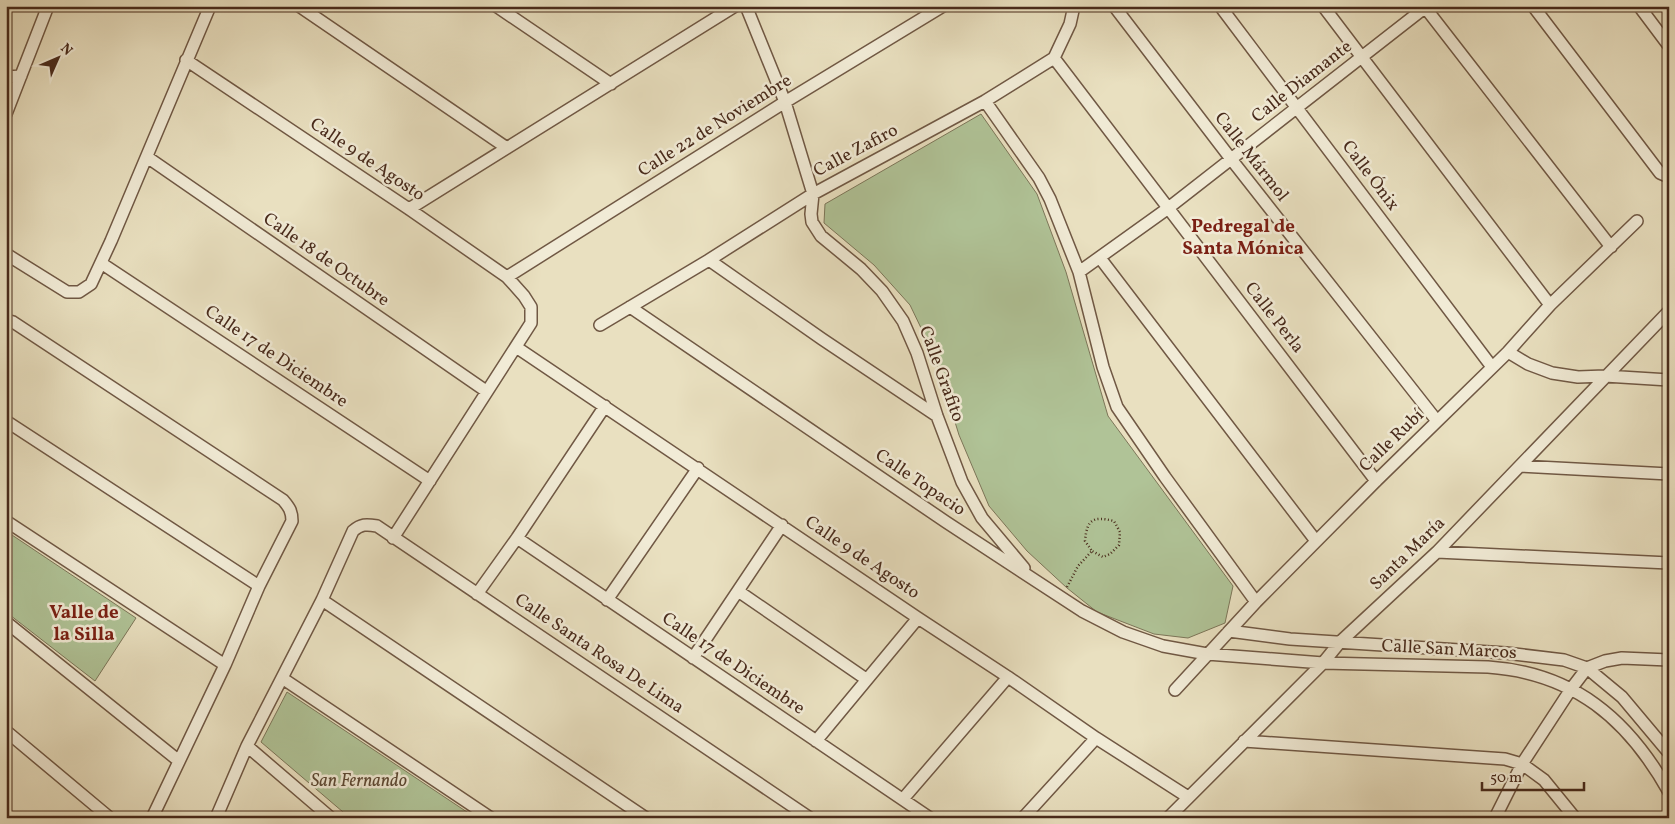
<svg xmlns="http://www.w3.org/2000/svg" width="1675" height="824" font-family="Vollkorn,serif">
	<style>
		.green { fill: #b0c397; stroke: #7c7659 }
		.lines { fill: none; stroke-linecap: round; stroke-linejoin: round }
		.minor-casing { stroke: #705844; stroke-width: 14 }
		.path { stroke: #482a1b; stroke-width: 2.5; stroke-dasharray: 1 2.5; stroke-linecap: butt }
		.minor { stroke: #f1ebd6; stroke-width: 11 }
		.labels { text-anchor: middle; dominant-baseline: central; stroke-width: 5; stroke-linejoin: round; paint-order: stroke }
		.street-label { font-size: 18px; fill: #482a1b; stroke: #f1ebd6 }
		.park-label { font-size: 18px; font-style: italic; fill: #5d4934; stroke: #f1ebd6 }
		.neighbourhood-label { font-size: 19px; font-weight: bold; fill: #7a1f14; stroke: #f1ebd6 }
	</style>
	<rect width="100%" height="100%" fill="#e9e0c0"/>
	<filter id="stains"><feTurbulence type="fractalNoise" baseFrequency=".004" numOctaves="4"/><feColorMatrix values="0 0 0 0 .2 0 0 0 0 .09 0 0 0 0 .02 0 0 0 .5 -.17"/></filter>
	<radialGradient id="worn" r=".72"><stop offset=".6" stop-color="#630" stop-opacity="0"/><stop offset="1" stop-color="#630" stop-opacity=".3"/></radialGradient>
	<path class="green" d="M981,114L1037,194L1066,272L1108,416L1233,586L1225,623L1188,638L1154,634L1097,612L1067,588L1027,551L989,506L959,435L935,357L910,305L874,265L824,223L825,204Z
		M6,531L136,618L95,681L6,612Z
		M287,692L476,818H350L261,742Z"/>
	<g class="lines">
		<g class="minor-casing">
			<path id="minor" d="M299,6L507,148
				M496,6L611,84
				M746,6L785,102L813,194L811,214L812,222L821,236L861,269L882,291L903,321L917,353L937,416L962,482L982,518L1024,568
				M1114,6L1231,159L1437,421
				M1220,6L1492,367
				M1323,6L1550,305
				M1424,6L1611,247
				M1533,6L1660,173L1669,177
				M1639,6L1669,46
				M1054,58L1376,481
				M186,60L409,209L507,277L524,296L531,307V323L393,538
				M6,77L21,76
				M985,101L1039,178L1050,199L1079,272L1103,367L1117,407L1165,477L1256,602
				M6,114L48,6
				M147,157L486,391
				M409,209L735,6
				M6,254L67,292H79L91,284L111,241L210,6
				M1100,258L1316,541
				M709,260L822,339L937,416
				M101,263L430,481
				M1079,272L1167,209L1427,6
				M507,277L785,102L943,6
				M630,307L946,522L1082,611L1123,632L1163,646L1207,654L1323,663L1488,667C1574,673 1628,719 1669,792
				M6,320L13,322L283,500C289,507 292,511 292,521L259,586L225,665L152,818
				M600,325L709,260L813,194L985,101L1054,58L1070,24L1074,6
				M516,347L918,618L1008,677L1096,738L1188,797
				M1508,352L1528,364L1552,373L1578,377L1605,376L1669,380
				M6,421L259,586
				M1521,466L1669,474
				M6,521L225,665
				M517,538L930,818
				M1437,552L1669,563
				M738,591L866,679
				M477,594L517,538L605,406
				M322,600L646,818
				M607,600L698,468
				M6,622L179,761
				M1229,631L1290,639L1506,653L1564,660L1587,668L1622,697L1669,753
				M693,658L782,525
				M282,678L491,818
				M1175,690L1256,602L1376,481L1508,352L1550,305L1637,221
				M6,731L110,818
				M816,741L918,618
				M1244,741L1505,759L1522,764L1544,780L1575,818
				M247,746L331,818
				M903,799L1008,677
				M216,818L247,746L322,600L353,531C361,524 366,524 377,526L810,818
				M1023,818L1096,738
				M1168,818L1323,663L1340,642L1437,552L1669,311
				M1495,818L1522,764L1571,689L1587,668L1605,661L1622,658L1669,660"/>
		</g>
		<path class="path" d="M1067,587L1078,566L1092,551L1085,541C1087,519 1093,516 1114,521L1120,532L1119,545L1110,554L1103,557L1092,551"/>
		<use href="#minor" class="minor"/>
	</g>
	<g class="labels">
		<g class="street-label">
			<text transform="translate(1302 82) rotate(-38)">Calle Diamante</text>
			<text transform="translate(715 126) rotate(-32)">Calle 22 de Noviembre</text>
			<text transform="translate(856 151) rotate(-28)">Calle Zafiro</text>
			<text transform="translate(1251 157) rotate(52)">Calle Mármol</text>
			<text transform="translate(367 160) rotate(34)">Calle 9 de Agosto</text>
			<text transform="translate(1370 176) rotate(53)">Calle Ónix</text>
			<text transform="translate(326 260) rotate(35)">Calle 18 de Octubre</text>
			<text transform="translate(1274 318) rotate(52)">Calle Perla</text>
			<text transform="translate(276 357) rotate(34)">Calle 17 de Diciembre</text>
			<text transform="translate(941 374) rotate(70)">Calle Grafito</text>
			<text transform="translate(1392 441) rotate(-44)">Calle Rubí</text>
			<text transform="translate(920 483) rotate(34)">Calle Topacio</text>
			<text transform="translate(1408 554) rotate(-44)">Santa María</text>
			<text transform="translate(862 558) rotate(34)">Calle 9 de Agosto</text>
			<text transform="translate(1449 650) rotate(3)">Calle San Marcos</text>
			<text transform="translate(599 654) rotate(34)">Calle Santa Rosa De Lima</text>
			<text transform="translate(733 664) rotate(34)">Calle 17 de Diciembre</text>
		</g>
		<g class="park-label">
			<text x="359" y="781">San Fernando</text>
		</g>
		<g class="neighbourhood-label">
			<text x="1243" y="227">Pedregal de<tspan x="1243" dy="22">Santa Mónica</tspan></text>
			<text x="84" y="613">Valle de<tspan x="84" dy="22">la Silla</tspan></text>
		</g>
	</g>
	<rect width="1675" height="824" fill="none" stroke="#e9e0c0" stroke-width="25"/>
	<rect x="8" y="8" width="1660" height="809" fill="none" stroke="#482a1b" stroke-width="2.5"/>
	<rect x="12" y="12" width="1650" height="799" fill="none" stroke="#482a1b"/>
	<g transform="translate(58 58) rotate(45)" stroke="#f1ebd6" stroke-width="4" paint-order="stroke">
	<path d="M0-4L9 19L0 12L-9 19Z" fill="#482a1b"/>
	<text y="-8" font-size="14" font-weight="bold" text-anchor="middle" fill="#482a1b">N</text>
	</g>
	<path d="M1482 782v8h102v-8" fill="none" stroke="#482a1b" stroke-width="2.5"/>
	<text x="1490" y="782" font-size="15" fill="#482a1b" stroke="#f1ebd6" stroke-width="4" paint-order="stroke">50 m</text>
	<rect width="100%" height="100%" filter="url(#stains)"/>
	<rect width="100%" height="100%" fill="url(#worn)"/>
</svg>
